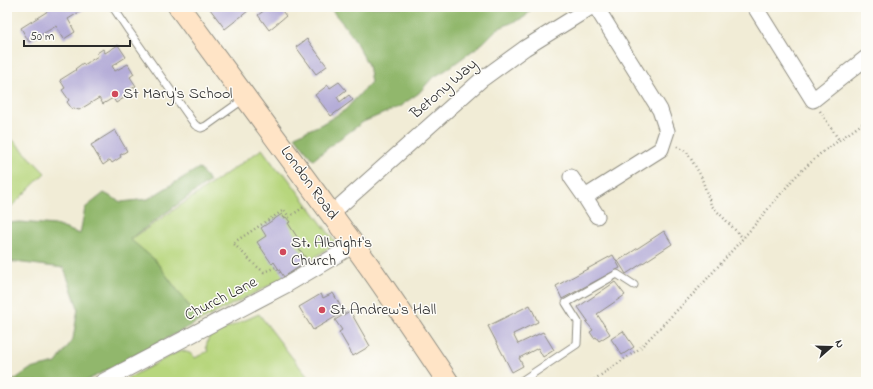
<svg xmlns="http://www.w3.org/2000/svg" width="873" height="389" font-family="'Indie Flower',sans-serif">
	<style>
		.green { fill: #b7d67d; stroke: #718054 }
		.forest { fill: #91b76c; stroke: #5e714c }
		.building { fill: #b5add8 }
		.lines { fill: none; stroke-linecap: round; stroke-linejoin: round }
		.lane-casing { stroke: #8e8c80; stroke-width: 9 }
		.street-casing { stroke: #8e8c80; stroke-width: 17 }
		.secondary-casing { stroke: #8e8c80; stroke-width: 23 }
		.path { stroke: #8e8c80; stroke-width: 2.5; stroke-dasharray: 1 3; stroke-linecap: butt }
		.lane { stroke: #fff; stroke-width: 7 }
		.street { stroke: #fff; stroke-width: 15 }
		.secondary { stroke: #ffe4c6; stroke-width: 21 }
		.poi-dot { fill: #d1495b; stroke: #fdfcf7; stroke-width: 1.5 }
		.labels { text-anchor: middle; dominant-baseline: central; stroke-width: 3; stroke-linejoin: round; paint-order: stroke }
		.street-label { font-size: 16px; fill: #2b2b2b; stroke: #fdfcf7 }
		.poi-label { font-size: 16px; fill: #2b2b2b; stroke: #fdfcf7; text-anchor: start }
	</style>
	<rect width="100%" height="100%" fill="#fdfcf7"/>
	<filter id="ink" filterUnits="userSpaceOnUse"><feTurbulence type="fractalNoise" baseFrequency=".025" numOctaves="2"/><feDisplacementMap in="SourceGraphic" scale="8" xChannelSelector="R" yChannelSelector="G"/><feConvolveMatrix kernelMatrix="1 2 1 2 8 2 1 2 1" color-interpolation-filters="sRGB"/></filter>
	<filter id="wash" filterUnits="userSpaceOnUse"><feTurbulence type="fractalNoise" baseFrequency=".012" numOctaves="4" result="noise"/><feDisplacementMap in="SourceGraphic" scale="16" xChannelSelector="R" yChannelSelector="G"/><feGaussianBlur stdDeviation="0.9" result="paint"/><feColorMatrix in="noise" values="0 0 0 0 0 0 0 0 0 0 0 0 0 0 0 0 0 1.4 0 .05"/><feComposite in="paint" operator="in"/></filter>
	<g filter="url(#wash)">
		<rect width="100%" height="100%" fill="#f1ecd6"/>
		<path class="green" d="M7,134L45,173L7,211Z
			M262,149L279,172L284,173L336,243L296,270L276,282L200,321L155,260L130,240Z
			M259,314L291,356L312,382H121L181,350L192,354L195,358L208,351L206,347L209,336Z"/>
		<path class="forest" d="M329,7H533L525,17L497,29L483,43L446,70L432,78L419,93L399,107L363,122L338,140L313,160L295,136L322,124L345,110L371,82L368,65L353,37L344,25Z
			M199,168L210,181L130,239L155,260L200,321L84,382H11L30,369L56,363L73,339L78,308L64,268L7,261V223L20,222L55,225L80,234L85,208L104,193L121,202L148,199Z"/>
		<g id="blocks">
			<path class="building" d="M46,7H88L68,19L75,32L64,39L56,26L29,42L21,28L48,11Z
				M213,7H235V8L236,7H245L248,11L225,29L210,9Z
				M269,7H279L286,16L269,30L258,15Z
				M307,39L327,66L316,74L296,47Z
				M118,45L126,57L112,66L115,71L128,64L134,74L130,77L136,86L130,90L132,93L116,103L113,98L103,104L99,98L79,110L74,108L72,109L67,102L69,100L62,90L65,88L60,80L76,70L75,69L83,63L84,65L98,56L97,53L103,49L105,53Z
				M339,82L346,90L337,97L340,102L349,95L353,100L331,116L315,95L328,85L330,88Z
				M115,130L127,151L120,155L121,157L112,163L110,160L103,165L91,145Z
				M282,214L284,218L286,217L290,222L288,223L299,240L295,243L308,261L284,277L274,262L272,264L257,242L266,236L261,228Z
				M664,231L672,244L626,274L618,261Z
				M613,255L620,268L562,299L556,286Z
				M615,282L625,295L597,314L610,334L599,341L596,337L594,338L590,332L593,330L586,322L588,321L578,307Z
				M333,293L344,312L313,330L299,307L321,294L323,298Z
				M530,305L538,322L513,334L518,344L543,332L554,350L543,357L538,348L519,358L523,366L512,372L488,326Z
				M350,311L370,346L353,356L339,332L342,330L335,320Z
				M623,331L634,347L622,355L611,339Z"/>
		</g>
	</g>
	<g filter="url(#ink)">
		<use href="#blocks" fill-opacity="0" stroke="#8e8c80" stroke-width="1"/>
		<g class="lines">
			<g class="lane-casing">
				<path id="lane" d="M113,7L129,31L195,125L201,128L206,126L244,99
					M520,382L577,344L578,322L566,303L617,274L634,285"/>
			</g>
			<g class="street-casing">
				<path id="street" d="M755,7L813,100L866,58
					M571,177L585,197L661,149L667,131L660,110L596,7
					M585,197L597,216
					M332,213L481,80L525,48L591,7
					M102,382L288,284L354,245"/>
			</g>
			<g class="secondary-casing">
				<path id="secondary" d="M179,7L354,245C387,290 417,336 448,382"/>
			</g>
			<path class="path" d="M820,111L839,140
				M677,146L687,152L701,176L711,205L743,238
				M280,273L276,267L264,272L255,265L233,243L284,210L289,217L304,207
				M591,382L639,349L698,289L752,228L795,177L820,154L866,121"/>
			<use href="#lane" class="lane"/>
			<use href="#street" class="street"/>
			<use href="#secondary" class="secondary"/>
		</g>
	</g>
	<g class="poi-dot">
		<circle cx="115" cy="94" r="4"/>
		<circle cx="283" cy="252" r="4"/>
		<circle cx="322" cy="310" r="4"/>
	</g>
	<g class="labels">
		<g class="street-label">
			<text transform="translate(444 89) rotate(-41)">Betony Way</text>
			<text transform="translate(309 183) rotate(54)">London Road</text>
			<text transform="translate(221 299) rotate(-27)">Church Lane</text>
		</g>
		<g class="poi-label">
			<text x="123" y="94">St Mary's School</text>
			<text x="291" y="243">St. Albright's<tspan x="291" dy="18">Church</tspan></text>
			<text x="330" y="310">St Andrew's Hall</text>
		</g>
	</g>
	<rect width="873" height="389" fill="none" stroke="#fdfcf7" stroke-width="24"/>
	<g transform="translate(831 347) rotate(70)" stroke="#fdfcf7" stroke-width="3" paint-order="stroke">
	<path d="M0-3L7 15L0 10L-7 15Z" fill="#2b2b2b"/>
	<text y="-6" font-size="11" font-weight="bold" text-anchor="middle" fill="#2b2b2b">N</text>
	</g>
	<path d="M24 40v6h106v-6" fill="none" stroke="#2b2b2b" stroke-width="2"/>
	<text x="30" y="40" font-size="12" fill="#2b2b2b" stroke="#fdfcf7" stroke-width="3" paint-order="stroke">50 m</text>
</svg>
